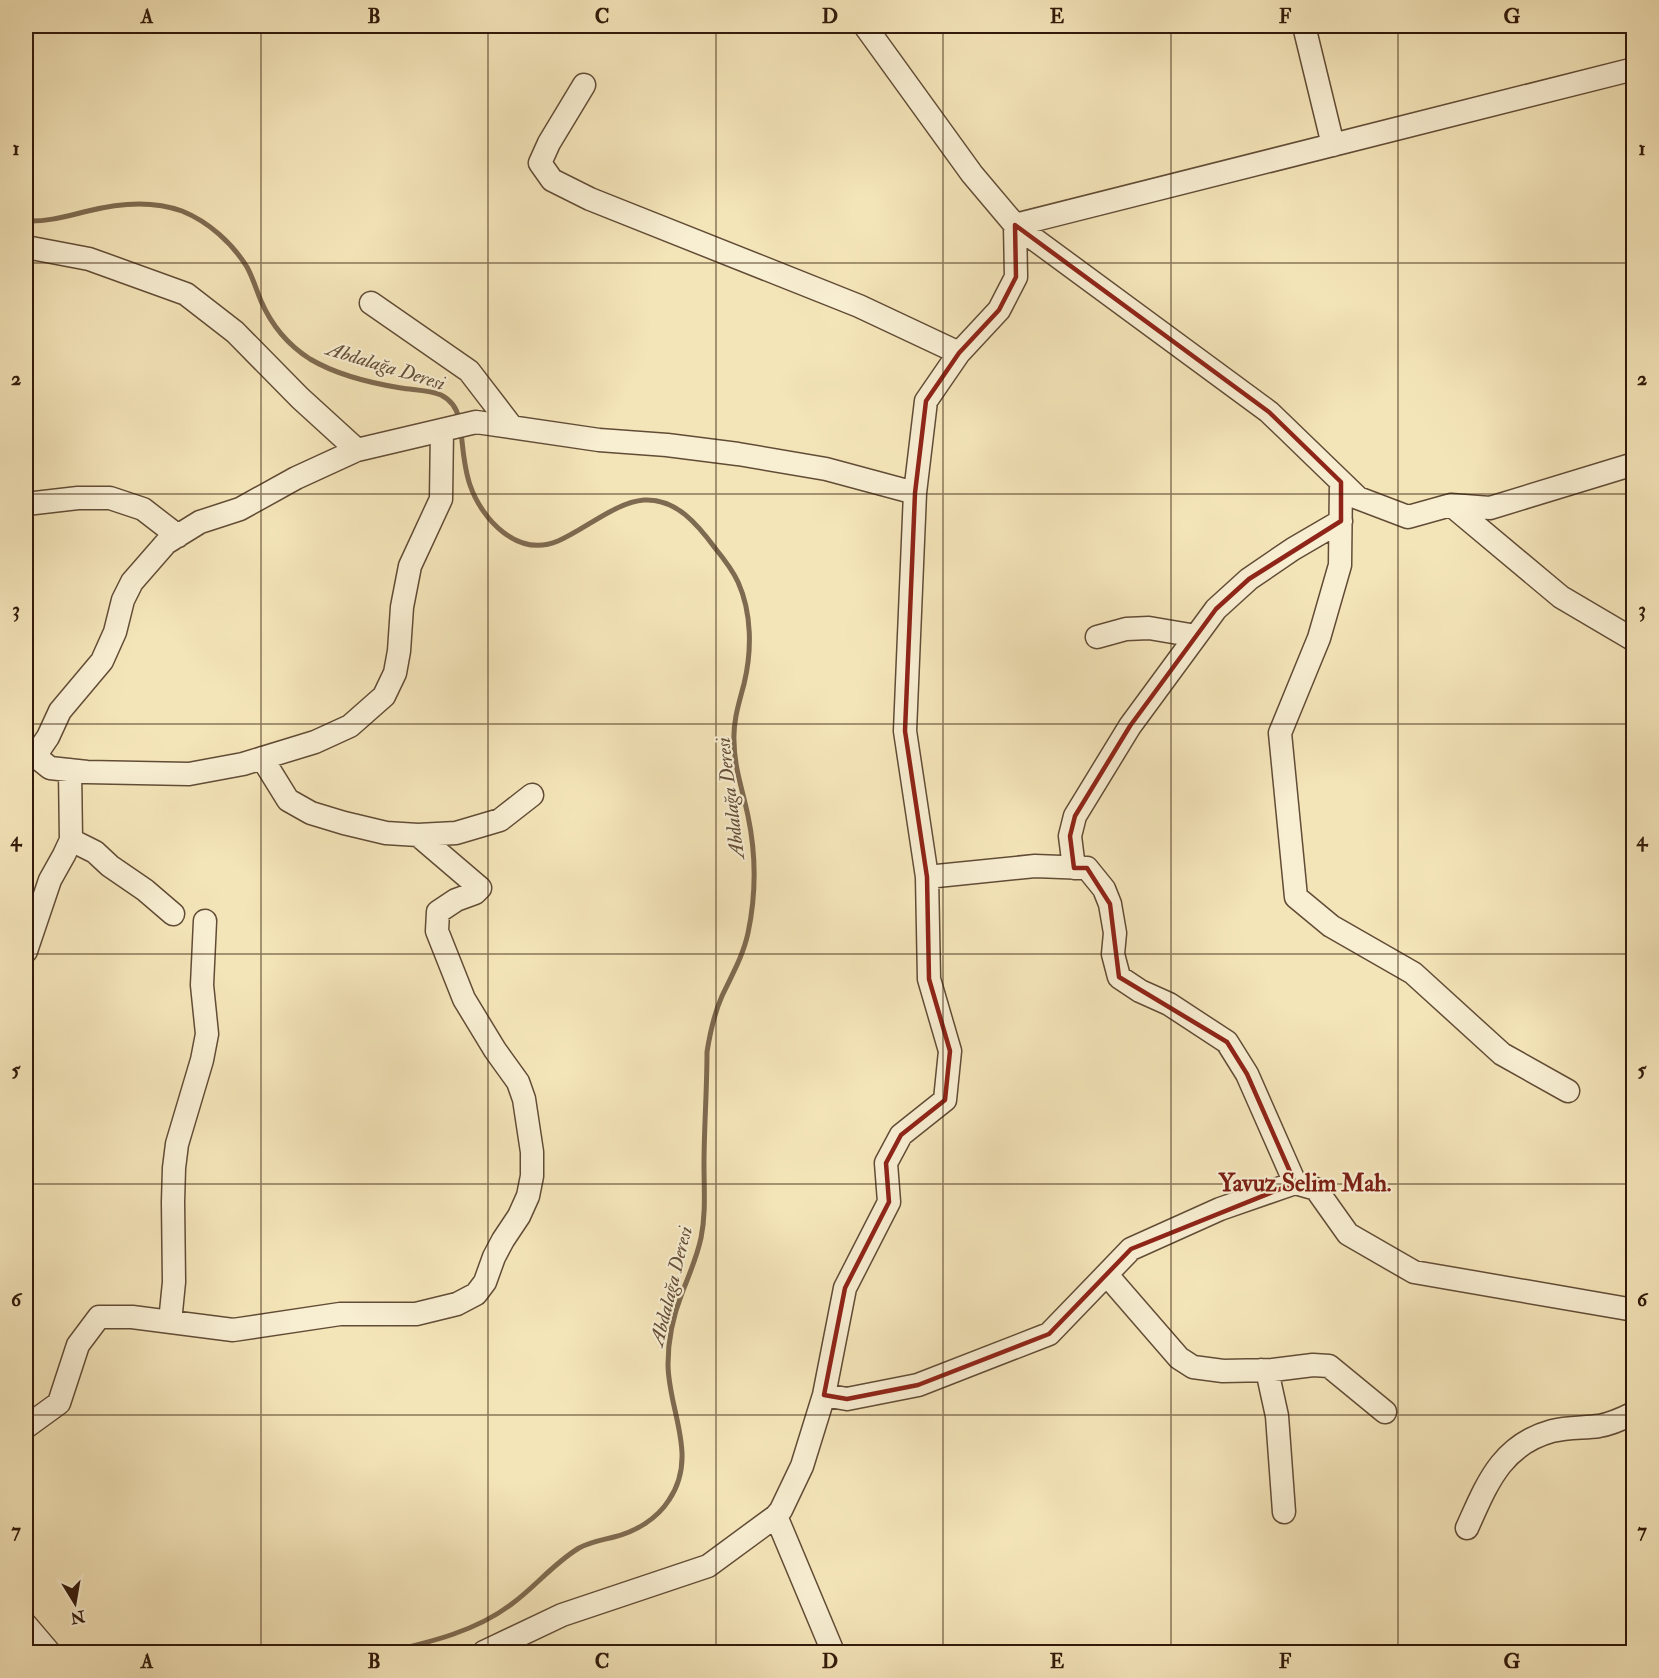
<svg xmlns="http://www.w3.org/2000/svg" width="1659" height="1678" font-family="'IM FELL Double Pica',serif">
	<style>
		.lines { fill: none; stroke-linecap: round; stroke-linejoin: round }
		.stream { stroke: #7e6a50; stroke-width: 5 }
		.minor-casing { stroke: #624c36; stroke-width: 25 }
		.minor { stroke: #f8eed2; stroke-width: 22 }
		.marked { fill: none; stroke: #8f2418; stroke-width: 4.5; stroke-linejoin: round }
		.grid { fill: none; stroke: #31190a; stroke-width: 1.5; stroke-opacity: 0.55 }
		.labels { text-anchor: middle; dominant-baseline: central; stroke-width: 4.5; stroke-linejoin: round; paint-order: stroke }
		.water-label { font-size: 20px; font-style: italic; fill: #654f38; stroke: #f8eed2 }
		.district-label { font-size: 24px; font-weight: bold; fill: #7a1f14; stroke: #f8eed2 }
		.neatline { fill: none; stroke: #31190a; stroke-width: 2 }
		.grid-label { font-size: 20px; text-anchor: middle; font-weight: bold; fill: #31190a }
	</style>
	<rect width="100%" height="100%" fill="#f4e5b9"/>
	<filter id="stains"><feTurbulence type="fractalNoise" baseFrequency=".00333" numOctaves="4"/><feColorMatrix values="0 0 0 0 .2 0 0 0 0 .09 0 0 0 0 .02 0 0 0 .5 -.17"/></filter>
	<radialGradient id="worn" r=".72"><stop offset=".6" stop-color="#630" stop-opacity="0"/><stop offset="1" stop-color="#630" stop-opacity=".3"/></radialGradient>
	<g class="lines">
		<path class="stream" d="M26,221C48,222 67,216 88,211C119,203 152,200 182,211C209,222 232,243 247,267C253,278 256,289 261,301C271,324 288,345 310,359C337,375 370,383 401,388C413,390 430,390 441,395C451,400 457,409 459,419
			M387,1652C431,1642 477,1631 513,1603C536,1586 554,1563 579,1548C590,1542 602,1540 614,1537C635,1532 657,1519 669,1500C699,1456 668,1410 668,1364C668,1340 673,1316 682,1293C689,1275 697,1257 701,1238C706,1213 704,1190 704,1165C704,1128 707,1090 707,1052C710,1033 714,1014 722,996C732,975 743,956 748,933C756,895 756,854 748,816C743,791 734,767 734,741C733,721 739,703 744,684C752,651 752,613 738,582C732,569 724,559 715,548C698,525 676,498 644,500C616,502 584,530 558,541C518,558 482,520 470,485C464,468 463,449 461,432"/>
		<g class="minor-casing">
			<path id="minor" d="M865,26L972,174L1015,225L1269,412L1358,498L1408,517L1451,505L1490,508L1634,464
				M1304,26L1333,145
				M584,85L549,143L540,163L552,180L590,199L859,306L959,353
				M26,247L89,259L186,294L235,332L300,398L357,450
				M371,303L469,371L512,427
				M1341,482L1340,565L1319,638L1280,733L1296,897L1331,926L1413,973L1502,1054L1568,1091
				M26,504L78,498H110L143,509L178,536
				M1451,505L1561,597L1634,640
				M1097,637L1126,629L1149,628L1196,636
				M35,756L50,768L87,772L189,774L243,764L315,742L350,726L384,696L395,673L399,651L402,607L410,566L441,499L442,430
				M262,758L288,800L311,813L344,823L386,833L418,835L456,833L500,820L532,795
				M26,760L35,756L48,737L60,711L102,661L115,632L123,600L132,582L166,543L200,522L240,509L296,478L357,450L476,422L599,440L667,445L738,454L826,469L915,493
				M71,840L95,852L110,866L145,890L173,914
				M1074,868L1070,836L1075,816L1130,726L1216,609L1249,579L1293,549L1341,521
				M927,877L1035,866L1087,868L1104,889L1110,904L1115,933L1113,954L1119,977L1140,991L1169,1004L1227,1042L1247,1074L1295,1183
				M26,951L50,880L64,855L71,840L70,770
				M1107,1275L1179,1358L1193,1367L1223,1371L1273,1370L1313,1365L1329,1366L1385,1412
				M170,1322L174,1282L173,1202L174,1168L177,1144L202,1060L207,1034L202,985L205,921
				M1261,1370L1268,1375L1277,1416L1284,1512
				M824,1395L847,1399L918,1385L1049,1334L1131,1249L1220,1209L1295,1183L1316,1189L1348,1234L1414,1272L1634,1310
				M26,1427L59,1403L78,1345L99,1317H132L233,1330L340,1314H416L457,1304L476,1294L485,1282L494,1257L503,1240L519,1216L528,1196L532,1176V1152L524,1099L518,1082L495,1050L464,999L437,931L438,912L456,900L475,893L480,888L418,835
				M776,1516L833,1652
				M1467,1528C1487,1484 1501,1445 1552,1431C1567,1427 1584,1428 1599,1426C1611,1424 1622,1419 1634,1413
				M26,1625L49,1652
				M484,1652L562,1615L708,1566L776,1516L781,1510L802,1466L824,1395L845,1288L889,1202L886,1163L901,1135L945,1100L950,1051L929,979L927,877L905,731L915,493L926,401L959,353L999,310L1016,277L1015,225L1634,69"/>
		</g>
		<use href="#minor" class="minor"/>
	</g>
	<path class="marked" d="M1015,225L1269,412L1341,482V521L1249,579L1216,609L1130,726L1075,816L1070,836L1074,868H1087L1110,904L1119,977L1227,1042L1247,1074L1295,1183L1131,1249L1049,1334L918,1385L847,1399L824,1395L845,1288L889,1202L886,1163L901,1135L945,1100L950,1051L929,979L927,877L905,731L915,493L926,401L959,353L999,310L1016,277Z"/>
	<path class="grid" d="M261,26V1652M488,26V1652M716,26V1652M943,26V1652M1171,26V1652M1398,26V1652M26,263H1634M26,494H1634M26,724H1634M26,954H1634M26,1184H1634M26,1415H1634"/>
	<g class="labels">
		<g class="water-label">
			<text transform="translate(386 366) rotate(17)">Abdalağa Deresi</text>
			<text transform="translate(730 798) rotate(-97)">Abdalağa Deresi</text>
			<text transform="translate(671 1286) rotate(-76)">Abdalağa Deresi</text>
		</g>
		<g class="district-label">
			<text x="1305" y="1183">Yavuz Selim Mah.</text>
		</g>
	</g>
	<rect width="1659" height="1678" fill="none" stroke="#f4e5b9" stroke-width="66"/>
	<g transform="translate(75 1603) rotate(169)" stroke="#f8eed2" stroke-width="4.5" paint-order="stroke">
	<path d="M0-4.5L10 22L0 15L-10 22Z" fill="#31190a"/>
	<text y="-9" font-size="16" font-weight="bold" text-anchor="middle" fill="#31190a">N</text>
	</g>
	<rect x="33" y="33" width="1593" height="1612" class="neatline"/>
	<g class="grid-label">
		<text x="147" y="23">A</text>
		<text x="374" y="23">B</text>
		<text x="602" y="23">C</text>
		<text x="830" y="23">D</text>
		<text x="1057" y="23">E</text>
		<text x="1285" y="23">F</text>
		<text x="1512" y="23">G</text>
		<text x="16" y="155">1</text>
		<text x="1642" y="155">1</text>
		<text x="16" y="385">2</text>
		<text x="1642" y="385">2</text>
		<text x="16" y="616">3</text>
		<text x="1642" y="616">3</text>
		<text x="16" y="846">4</text>
		<text x="1642" y="846">4</text>
		<text x="16" y="1076">5</text>
		<text x="1642" y="1076">5</text>
		<text x="16" y="1306">6</text>
		<text x="1642" y="1306">6</text>
		<text x="16" y="1537">7</text>
		<text x="1642" y="1537">7</text>
		<text x="147" y="1668">A</text>
		<text x="374" y="1668">B</text>
		<text x="602" y="1668">C</text>
		<text x="830" y="1668">D</text>
		<text x="1057" y="1668">E</text>
		<text x="1285" y="1668">F</text>
		<text x="1512" y="1668">G</text>
	</g>
	<rect width="100%" height="100%" filter="url(#stains)"/>
	<rect width="100%" height="100%" fill="url(#worn)"/>
</svg>
